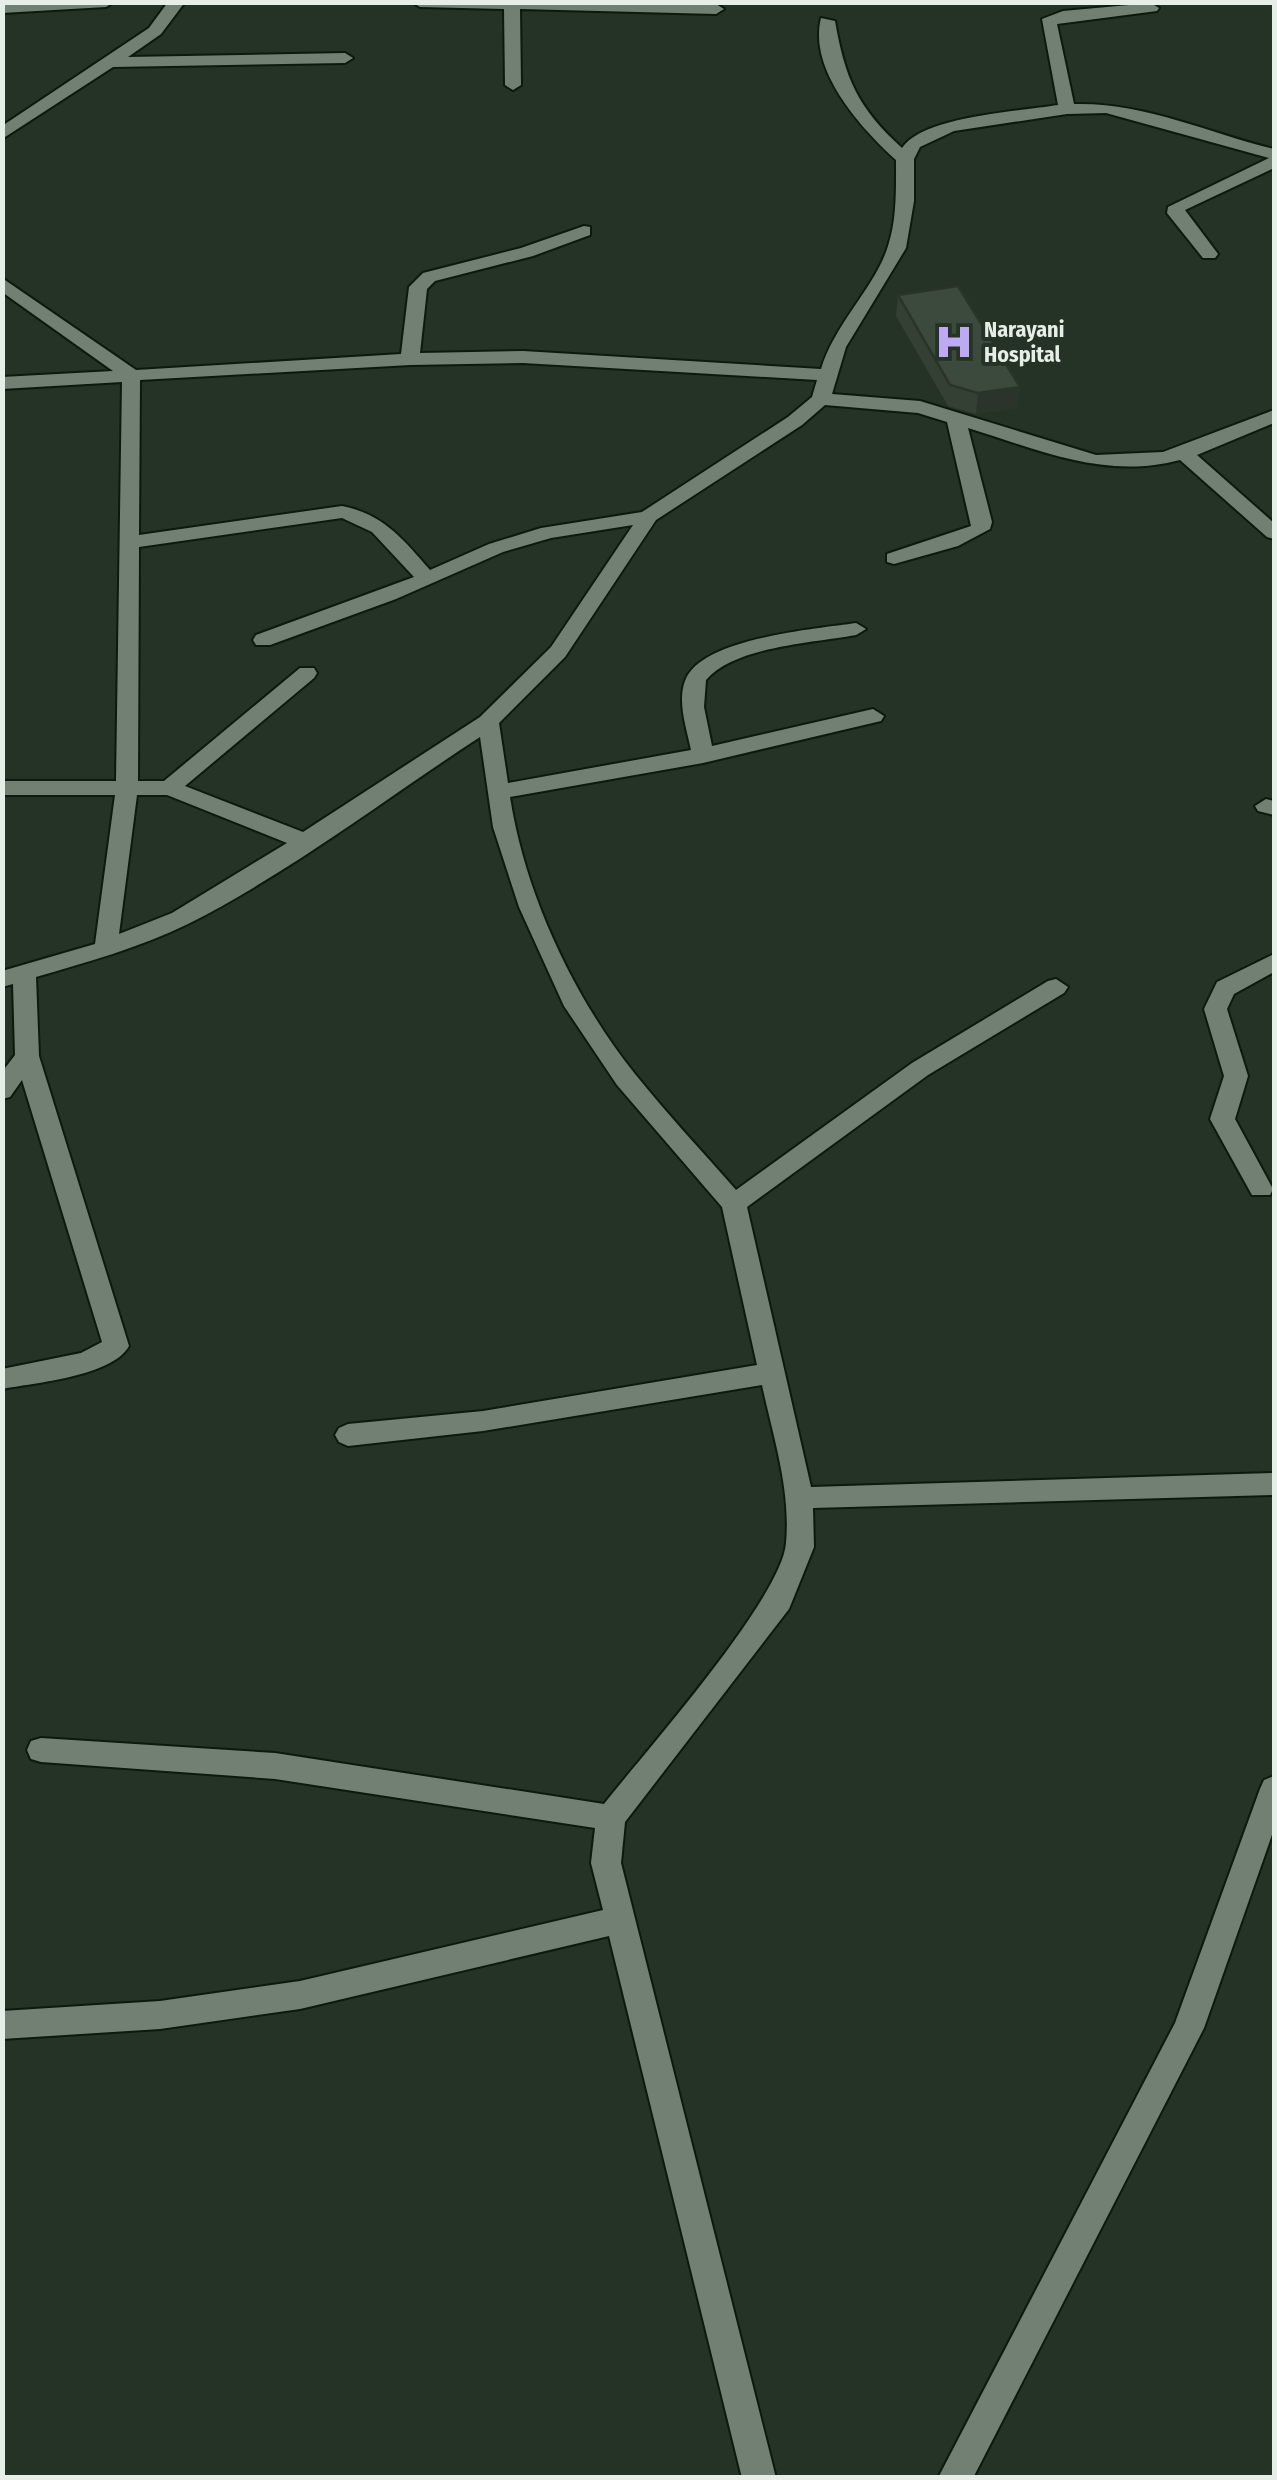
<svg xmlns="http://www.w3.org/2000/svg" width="1277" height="2480" font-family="'Fira Sans Condensed',sans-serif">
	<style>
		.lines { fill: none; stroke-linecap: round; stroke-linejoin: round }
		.minor-casing { stroke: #0d190f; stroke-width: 4 }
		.minor { fill: #718072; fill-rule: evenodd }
		.wall { fill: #344034 }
		.shaded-wall { fill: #2a342b }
		.building { fill: #3c4a3d; stroke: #2a342b; stroke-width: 2.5 }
		.labels { text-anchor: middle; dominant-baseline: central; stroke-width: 8; stroke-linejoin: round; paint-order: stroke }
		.far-poi-label { font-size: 22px; font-weight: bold; fill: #e6efe7; stroke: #253226; text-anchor: start }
	</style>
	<rect width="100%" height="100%" fill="#253226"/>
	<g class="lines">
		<g class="minor-casing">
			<path id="minor" d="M114,2L106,7L2,13V3Z
				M168,2H185L161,34L128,57L345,53L353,58L345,63L113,67L2,139V126L149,28Z
				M412,2L716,4L724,9L716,14L520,9L521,85L513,90L505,85L504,9L420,7Z
				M1151,3L1159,8L1157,11L1057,24L1074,104C1144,102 1208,133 1274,149V168L1185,210L1218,254L1215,258H1203L1167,213L1168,207L1269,158L1106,113L1067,114L954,131L920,147L914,159V201L906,248L846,347L832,394L920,401L1096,455L1163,452L1274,410V423L1197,455L1274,523V539L1267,537L1180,460C1105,480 1039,450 968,428L992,522L990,529L958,546L894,564L887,562V554L971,526L947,422L918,413L825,405L802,425L656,520L565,657L499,723L508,783L691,750C687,730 677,702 685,681C700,638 816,629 856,623L866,629L856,635C814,643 735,646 706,680L704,707L712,746L873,709L884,716L881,721L703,763L510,797C525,894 574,998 635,1074C667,1114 702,1151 736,1190L912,1063L1048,981L1056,979L1068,987L1064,993L928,1075L747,1207L811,1487L1274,1473V1495L813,1508L814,1547L789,1609L625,1822L621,1863L776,2478H742L609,1936L300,2009L160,2029L2,2039V2011L160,2001L300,1981L603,1910L591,1863L595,1828L275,1779L41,1762L31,1759L27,1750L31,1741L41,1738L275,1753L604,1804C644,1753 782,1598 786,1543C791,1490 773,1436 762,1385L483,1431L348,1446L339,1442L335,1435L339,1428L348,1424L483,1411L757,1365L722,1207L617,1085L564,1006L519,907L493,827L480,737C385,799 289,873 188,924C139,948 87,962 36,977L39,1056L129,1346C113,1376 34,1383 2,1389V1369L81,1353L102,1342L22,1080L10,1097L2,1099V1072L15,1055L13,984L2,987V971L95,944L115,795H2V781H116L122,382L2,389V377L113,371L2,292V278L136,370L401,354L409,287L423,273L521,248L584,226L590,227V235L533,256L435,281L427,289L420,353L523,351L821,369C835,323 876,286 888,246C897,219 896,188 896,160C861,128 808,70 821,18L835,21C845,79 858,108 902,148C922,116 1022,111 1058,105L1042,19L1063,11ZM523,363L817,380L812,397L788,417L642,512L541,528L489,544L430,570C403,539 383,514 342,506L139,535L140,380L410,365ZM342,518L372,532L414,577L256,635L253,640L256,645H270L396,599L503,552L551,538L633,525L551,647L480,717L303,832L185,786L314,678L317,673L314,668H300L164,781H138L139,547ZM137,795H167L287,843L172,913L119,934Z
				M1266,799L1274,801V815L1258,811L1255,806Z
				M1274,954V972L1234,994L1227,1009L1248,1076L1235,1119L1273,1189L1270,1195H1252L1210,1119L1224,1076L1204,1009L1217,982Z
				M1274,1776V1829L1204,2028L973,2478H938L1175,2023L1260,1789L1264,1780Z"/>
		</g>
		<use href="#minor" class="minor"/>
	</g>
	<path class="wall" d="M898,295L1020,387L1017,408L976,414L948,406L896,316Z"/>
	<path class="shaded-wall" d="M1020,387L1017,408L976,414L978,393Z"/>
	<path class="building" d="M958,286L1020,387L978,393L950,385L898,295Z"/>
	<defs>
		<g id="hospital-bare" transform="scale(3)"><path d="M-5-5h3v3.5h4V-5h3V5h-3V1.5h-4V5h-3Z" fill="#bea9f4" stroke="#253226" stroke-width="2.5" paint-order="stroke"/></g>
	</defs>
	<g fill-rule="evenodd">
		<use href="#hospital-bare" x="954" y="342"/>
	</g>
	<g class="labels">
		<g class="far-poi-label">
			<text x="984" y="329">Narayani<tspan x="984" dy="25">Hospital</tspan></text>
		</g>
	</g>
	<rect width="1277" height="2480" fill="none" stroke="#e6efe7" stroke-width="10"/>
</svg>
